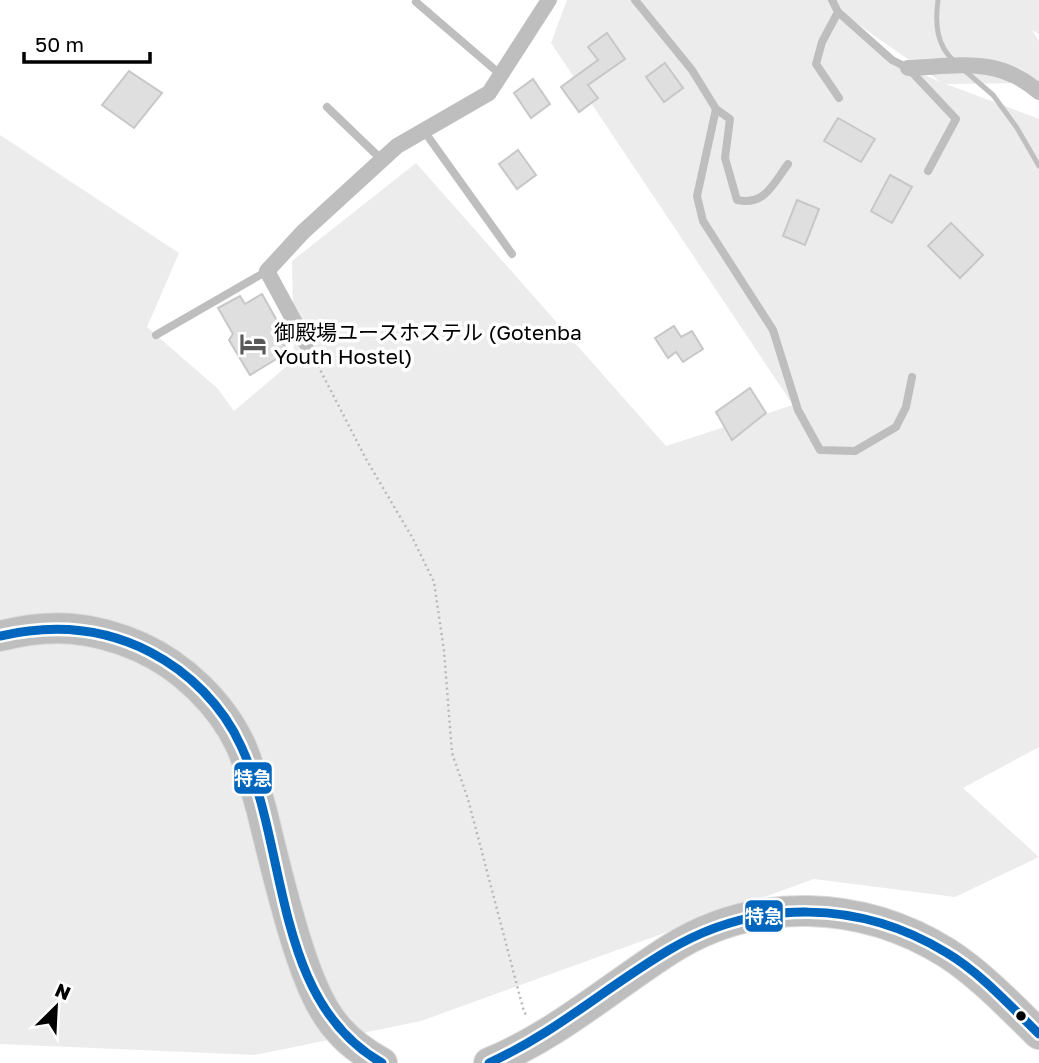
<svg xmlns="http://www.w3.org/2000/svg" width="1039" height="1063" font-family="'Golos Text','Noto Sans JP',sans-serif">
	<style>
		.green { fill: #ececec; fill-rule: evenodd }
		.lines { fill: none; stroke-linecap: round; stroke-linejoin: round }
		.stream { stroke: #bfbfbf; stroke-width: 5 }
		.building { fill: #dfdfdf; stroke: #c7c7c7; stroke-width: 2 }
		.highway-casing { stroke: #dbdbdb; stroke-width: 32 }
		.path { stroke: #b9b9b9; stroke-width: 2.5; stroke-dasharray: 2 3.5; stroke-linecap: butt }
		.lane { stroke: #bebebe; stroke-width: 8 }
		.street { stroke: #bebebe; stroke-width: 16 }
		.highway { stroke: #bebebe; stroke-width: 30 }
		.bus-1-casing { stroke: #fff; stroke-width: 14 }
		.bus-1 { stroke: #0065bd; stroke-width: 9 }
		.bus-dot { fill: #000; stroke: #fff; stroke-width: 2.5 }
		.labels { text-anchor: middle; dominant-baseline: central; stroke-width: 7; stroke-linejoin: round; paint-order: stroke }
		.poi-label { font-size: 21px; fill: #000; stroke: #fff; text-anchor: start }
		.line-badge { stroke: #fff; stroke-width: 2.5 }
		.badge-label { font-size: 19px; text-anchor: middle; font-weight: bold; fill: #fff }
	</style>
	<rect width="100%" height="100%" fill="#fff"/>
	<path class="green" d="M567,0H1039V34L1032,30L1039,41V83L946,84L1039,119V747L963,788L1039,857L955,897L814,879L421,1021L255,1055L0,1044V135L179,253L147,327L218,389L234,411L294,360L292,261L416,163L666,446L793,405L551,43ZM846,16L938,80V81L892,60Z"/>
	<g class="lines">
		<path class="stream" d="M938,0C935,23 936,45 954,61
			M964,70L993,95L1017,128L1039,166"/>
	</g>
	<path class="building" d="M607,33L625,59L588,85L598,98L579,112L561,87L598,60L588,47Z
		M665,63L683,88L664,102L646,77Z
		M129,71L162,93L134,128L102,105Z
		M533,79L550,104L531,118L514,93Z
		M838,118L875,139L861,162L824,141Z
		M518,150L536,175L517,189L499,164Z
		M890,175L912,187L892,223L871,211Z
		M797,200L819,209L805,245L783,236Z
		M951,223L983,255L960,278L928,246Z
		M262,294L285,335L280,338L288,352L250,375L229,340L233,334L218,308L240,296L245,304Z
		M674,326L681,337L692,331L703,349L683,362L676,352L668,358L655,338Z
		M750,388L766,413L732,440L716,412Z"/>
	<g class="lines">
		<g class="highway-casing">
			<path id="highway" d="M0,636C51,623 92,626 140,647C182,666 221,703 241,746C250,767 256,790 262,812C274,860 285,909 301,956C310,982 321,1011 340,1031C352,1045 366,1054 382,1063
				M489,1063C555,1036 610,988 669,950C755,895 862,900 947,953C981,975 1010,1006 1039,1034"/>
		</g>
		<path class="path" d="M313,356L366,459L412,537L434,582L444,651L452,753L468,799L524,1012L528,1017"/>
		<path class="lane" d="M635,0L692,70L716,109L697,196L703,221L773,330L798,410L820,450L855,451L896,427L906,407L912,377
			M832,0L838,12L892,60L908,68L956,119L928,171
			M416,2L501,75
			M838,12L822,42L816,64L839,98
			M327,107L382,160
			M716,109L730,119L725,158L737,200C765,206 773,184 788,164
			M424,131L512,254
			M156,335L267,271"/>
		<path class="street" d="M908,68C959,66 998,56 1039,92
			M306,343L267,271L303,232L397,146L489,93L549,0"/>
		<use href="#highway" class="highway"/>
		<g class="bus-1-casing">
			<path id="bus-1" d="M0,636C52,624 102,627 150,652C189,672 223,706 241,746C289,848 272,1000 382,1063
				M489,1063C557,1032 606,987 669,950C756,898 861,900 947,953C982,974 1010,1006 1039,1034"/>
		</g>
		<use href="#bus-1" class="bus-1"/>
	</g>
	<defs>
		<g id="hotel-bare" transform="scale(2.1)"><path d="M-6-4.5h1.5V1H6V5H4.5V3h-9V5H-6ZM-4 0a1.8 1.8 0 1 1 3.6 0ZM.5 0V-2.5h3Q6-2.5 6 0Z" fill="#595959" stroke="#fff" stroke-width="2.5" paint-order="stroke"/></g>
	</defs>
	<g fill-rule="evenodd">
		<use href="#hotel-bare" x="253" y="344"/>
	</g>
	<circle class="bus-dot" cx="1021" cy="1016" r="6"/>
	<g class="labels">
		<g class="poi-label">
			<text x="274" y="332">御殿場ユースホステル (Gotenba<tspan x="274" dy="24">Youth Hostel)</tspan></text>
		</g>
	</g>
	<g class="line-badge">
		<rect x="233" y="761" width="40" height="34" rx="7" fill="#0065bd"/>
		<rect x="744" y="899" width="40" height="34" rx="7" fill="#0065bd"/>
	</g>
	<g class="badge-label">
		<text x="253" y="785">特急</text>
		<text x="764" y="923">特急</text>
	</g>
	<g transform="translate(56 1007) rotate(24)" stroke="#ffffff" stroke-width="5" paint-order="stroke">
	<path d="M0-5L12 26L0 18L-12 26Z" fill="#000000"/>
	<text y="-10" font-size="19" font-weight="bold" text-anchor="middle" fill="#000000">N</text>
	</g>
	<path d="M24 52v10h126v-10" fill="none" stroke="#000000" stroke-width="3.5"/>
	<text x="35" y="52" font-size="21" fill="#000000" stroke="#ffffff" stroke-width="5" paint-order="stroke">50 m</text>
</svg>
